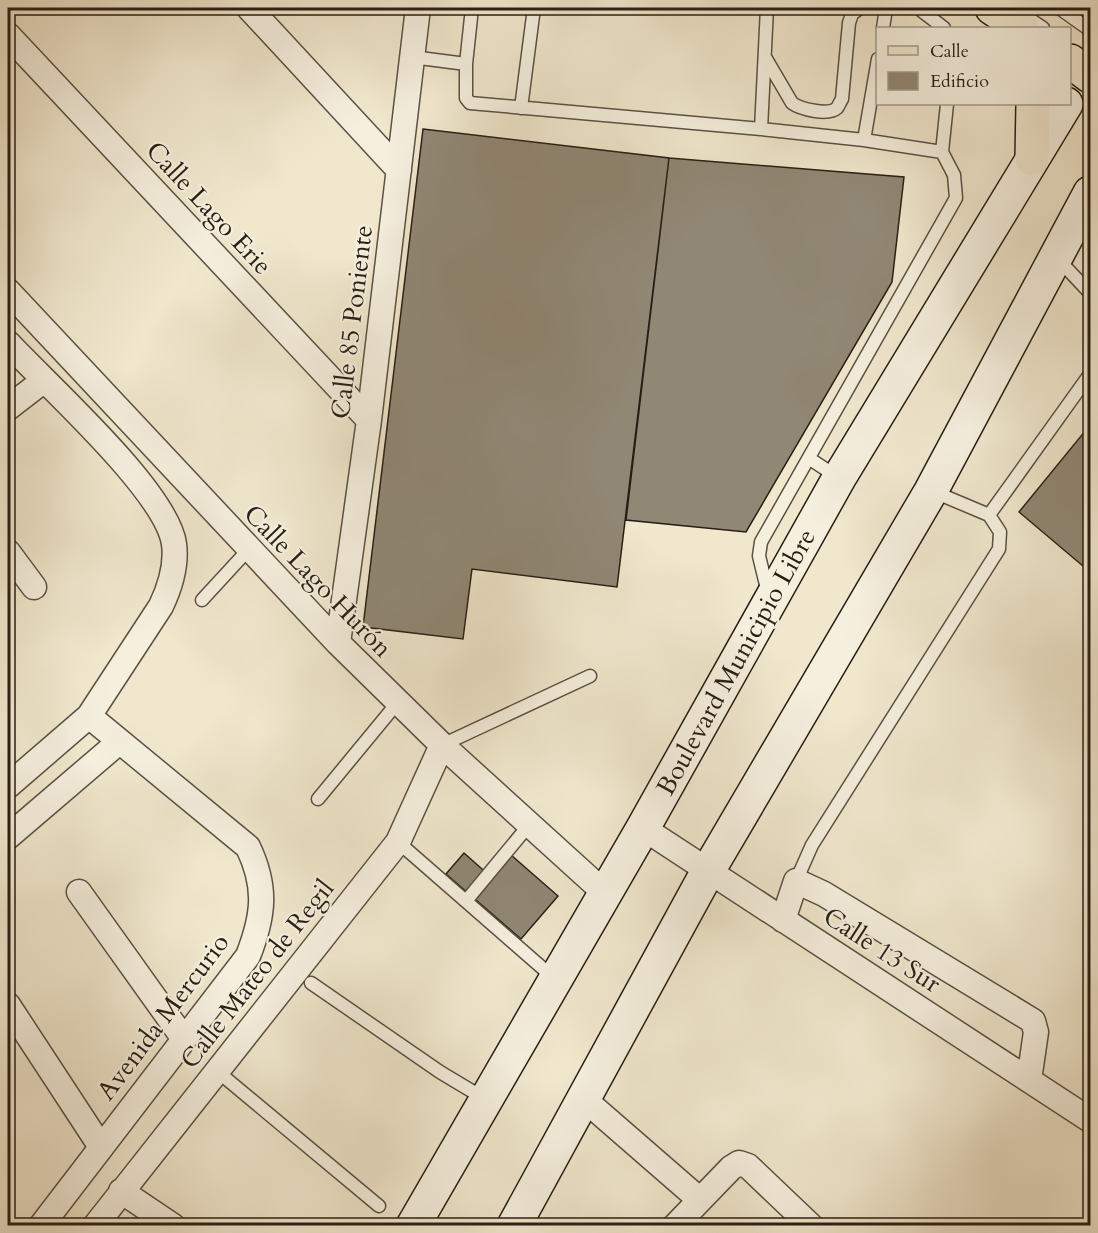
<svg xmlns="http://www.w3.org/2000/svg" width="1098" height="1233" font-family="Cardo,serif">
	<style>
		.building { fill: #908774; stroke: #281f14; stroke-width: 1.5 }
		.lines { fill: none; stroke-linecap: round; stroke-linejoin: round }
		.service-casing { stroke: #5a5142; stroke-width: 15 }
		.minor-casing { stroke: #5a5142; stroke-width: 27 }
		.secondary-casing { stroke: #281f14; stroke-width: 36 }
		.primary-casing { stroke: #281f14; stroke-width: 36 }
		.service { stroke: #f5efde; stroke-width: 12 }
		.minor { stroke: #f5efde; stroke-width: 24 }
		.secondary { stroke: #f5efde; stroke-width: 33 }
		.primary { stroke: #f0e7cd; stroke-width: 33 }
		.labels { text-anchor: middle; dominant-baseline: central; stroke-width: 4.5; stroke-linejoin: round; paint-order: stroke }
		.street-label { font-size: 26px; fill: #281f14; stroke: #f5efde }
	</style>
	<rect width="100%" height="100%" fill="#f0e7cd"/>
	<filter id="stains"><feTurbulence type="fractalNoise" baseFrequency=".00333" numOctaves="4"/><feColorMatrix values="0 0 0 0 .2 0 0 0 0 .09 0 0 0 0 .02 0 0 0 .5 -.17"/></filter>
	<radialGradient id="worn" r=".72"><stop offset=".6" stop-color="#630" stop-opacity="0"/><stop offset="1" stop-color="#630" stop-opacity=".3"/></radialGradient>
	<path class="building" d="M423,129L669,158L617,587L472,569L463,639L363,627Z
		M669,158L904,177L892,282L746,532L626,520Z
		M1090,425V572L1019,512Z
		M464,853L491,877L511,855L558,896L521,939L446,874Z"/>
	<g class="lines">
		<g class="service-casing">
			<path id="service" d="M767,8L761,129L864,140
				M918,8L944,28
				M1059,8L1090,30
				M1025,16L1043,28
				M883,28L886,8
				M412,57L466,64V98L470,103L761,129
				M765,57L792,103C800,109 828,116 837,108C839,105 840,102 842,99L849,23L852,14L860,8
				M878,59L864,140L942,152L947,104
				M466,64L472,8
				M521,108L534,8
				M1058,259L1090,293
				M810,459L839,478
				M932,491L989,515
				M768,593L759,556L761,542L956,198L954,175L942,152
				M202,600L248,550
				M442,745L590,676
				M318,799L398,702
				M398,842L555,979
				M796,881L812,845L999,549L1000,532L989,515L1090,374
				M466,901L529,825
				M311,983L440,1072L485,1099
				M217,1071L379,1206"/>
		</g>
		<g class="minor-casing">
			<path id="minor" d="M249,8L399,170
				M8,35L369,420
				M8,291L338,643L442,745L605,893
				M8,343C47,385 167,492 174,544C177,566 170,587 161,606L89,716L8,786
				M8,408L43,381
				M8,552L34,587
				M338,643L369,420L418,8
				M643,828L1090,1120
				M8,837L119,742
				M79,892L184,1039
				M783,920L796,881L824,894L1033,1021L1036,1032L1029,1080
				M8,1005L101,1147
				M585,1100L700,1200
				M121,1191L173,1226
				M41,1226L248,956C264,915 267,887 248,847L89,716
				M95,1226L398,842L442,745
				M675,1226L731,1168L739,1163L748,1166L811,1226"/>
		</g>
		<g class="secondary-casing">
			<path id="secondary" d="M413,1226L643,828L839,478L1066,104
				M514,1226L708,871L931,491L1090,193"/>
		</g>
		<g class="primary-casing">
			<path id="primary" d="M992,8L1022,28
				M1070,61L1090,76
				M1032,159L1033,104"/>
		</g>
		<use href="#service" class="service"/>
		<use href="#minor" class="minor"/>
		<use href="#secondary" class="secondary"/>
		<use href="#primary" class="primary"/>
	</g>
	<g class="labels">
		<g class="street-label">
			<text transform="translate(209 208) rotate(47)">Calle Lago Erie</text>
			<text transform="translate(352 322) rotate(-83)">Calle 85 Poniente</text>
			<text transform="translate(318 581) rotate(46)">Calle Lago Hurón</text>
			<text transform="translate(736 662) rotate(-61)">Boulevard Municipio Libre</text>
			<text transform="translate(882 950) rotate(33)">Calle 13 Sur</text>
			<text transform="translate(257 974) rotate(-52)">Calle Mateo de Regil</text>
			<text transform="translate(163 1017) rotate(-53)">Avenida Mercurio</text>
		</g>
	</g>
	<rect width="1098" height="1233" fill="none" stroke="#f0e7cd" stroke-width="30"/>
	<rect x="9" y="9" width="1080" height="1215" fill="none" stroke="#281f14" stroke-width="3"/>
	<rect x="15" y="15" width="1068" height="1203" fill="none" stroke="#281f14" stroke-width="1.5"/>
	<rect x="876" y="27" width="195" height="78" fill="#f5efde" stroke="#a39c8d" stroke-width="1.5"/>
	<rect x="888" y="46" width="30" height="9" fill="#f0e7cd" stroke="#a39c8d" stroke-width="1.5"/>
	<text x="930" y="57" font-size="18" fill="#281f14">Calle</text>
	<rect x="888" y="72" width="30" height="18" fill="#908774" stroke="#a39c8d" stroke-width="1.5"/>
	<text x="930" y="87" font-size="18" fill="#281f14">Edificio</text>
	<rect width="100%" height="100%" filter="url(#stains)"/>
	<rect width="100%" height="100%" fill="url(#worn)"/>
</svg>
